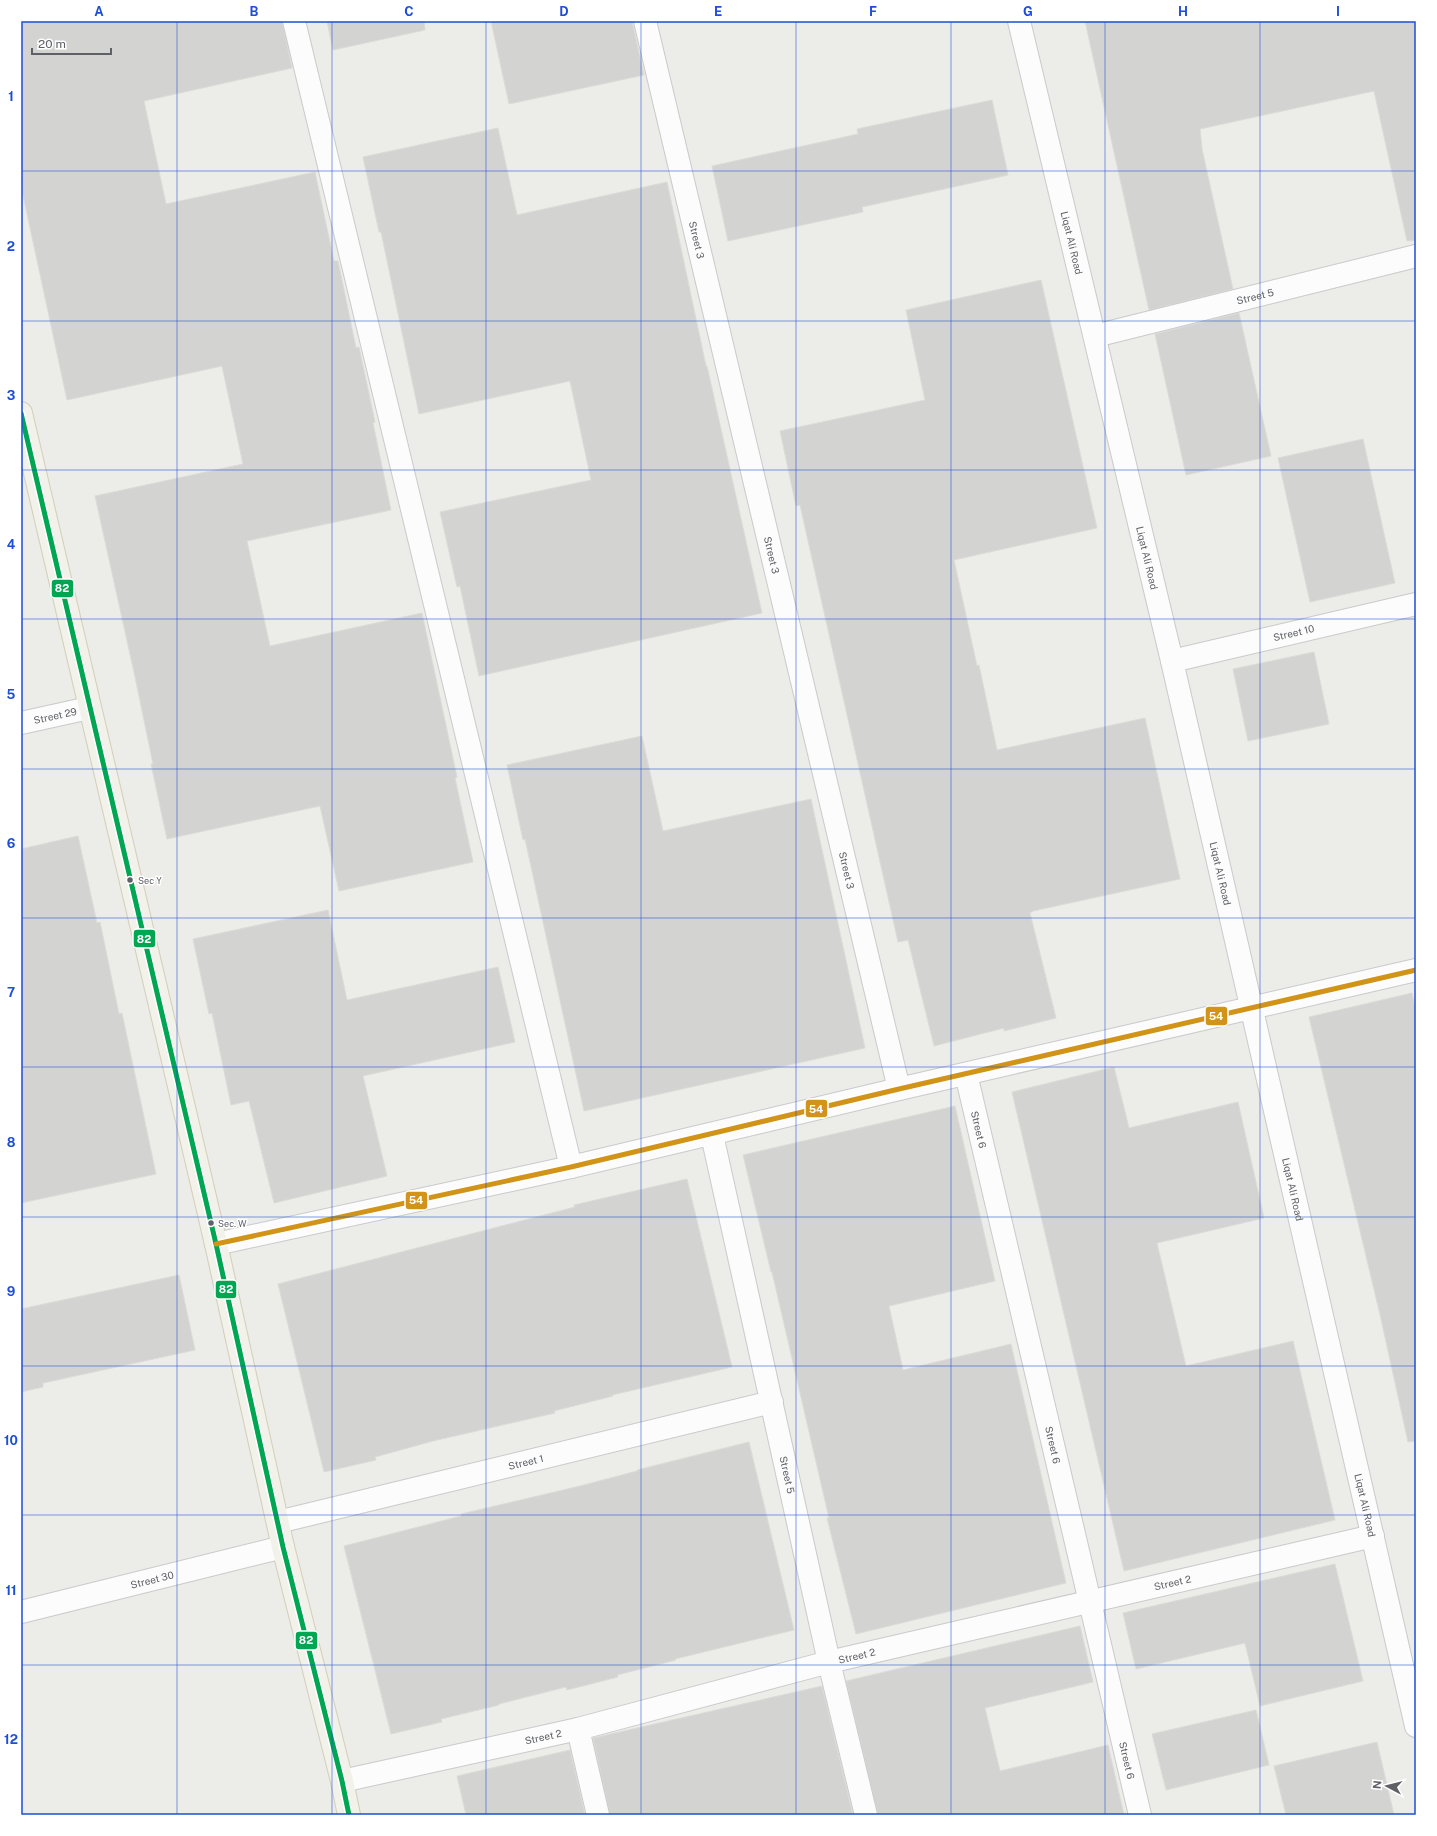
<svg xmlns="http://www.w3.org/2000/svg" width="1437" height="1836" font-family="'Public Sans',sans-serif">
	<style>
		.building { fill: #d3d3d1; stroke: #dcdbd8 }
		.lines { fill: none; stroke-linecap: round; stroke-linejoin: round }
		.minor-casing { stroke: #c9caca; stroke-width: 24 }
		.major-casing { stroke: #d2ceb9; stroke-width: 24 }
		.minor { stroke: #fcfcfc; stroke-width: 22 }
		.major { stroke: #f2f2ea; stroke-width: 22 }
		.bus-1-casing { stroke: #fff; stroke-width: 8 }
		.bus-2-casing { stroke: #fff; stroke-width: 8 }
		.bus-1 { stroke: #00a651; stroke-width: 5 }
		.bus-2 { stroke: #d19419; stroke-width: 5 }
		.grid { fill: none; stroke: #1d4ed8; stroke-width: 1; stroke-opacity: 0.55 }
		.bus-dot { fill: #5e6065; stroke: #fff; stroke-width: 1.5 }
		.labels { text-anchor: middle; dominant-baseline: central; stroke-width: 3; stroke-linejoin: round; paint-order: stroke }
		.bus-label { font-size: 9px; fill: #5e6065; stroke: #fff; text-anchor: start }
		.street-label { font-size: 10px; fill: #5e6065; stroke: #fff }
		.line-badge { stroke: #fff; stroke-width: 1.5 }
		.badge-label { font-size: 11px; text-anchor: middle; font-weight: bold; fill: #fff }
		.neatline { fill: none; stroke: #1d4ed8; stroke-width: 1.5 }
		.grid-label { font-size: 13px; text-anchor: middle; font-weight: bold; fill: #1d4ed8 }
	</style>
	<rect width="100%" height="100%" fill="#ecece8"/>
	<path class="building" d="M21,21H282L292,68L144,101L166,204L315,172L334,261H338L356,348L359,347L375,422L373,423L391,510L247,541L270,646L422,613L457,777L455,778L473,862L339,891L320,806L167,839L151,764H153L135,677L95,496L243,464L222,366L67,400L21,186Z
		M327,21H424L425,30L333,50Z
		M491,21H632L644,75L509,104Z
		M1085,21H1416V240L1407,241L1374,91L1200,129L1202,149L1233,289L1149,310Z
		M992,100L1008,175L862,207L863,212L728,241L712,166L858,134L857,129Z
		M498,128L517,215L667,182L706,366H707L762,613L479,676L460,586L457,587L440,512L591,480L570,381L419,414L381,232H379L363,157Z
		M1041,280L1097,528L954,560L977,666L979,665L997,750L1145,718L1180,879L1033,911L1030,913L1056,1018L1004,1031V1028L934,1046L908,940L898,942L800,505L796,506L780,431L925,400L906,310Z
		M1239,313L1271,456L1186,475L1155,334Z
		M1363,439L1395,583L1310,602L1278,458Z
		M1314,652L1329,724L1248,741L1233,669Z
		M642,736L663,831L811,799L865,1048L584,1111L525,839L523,840L507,765Z
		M78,836L97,923L100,922L119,1014L122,1013L156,1174L21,1203V849Z
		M328,910L347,1000L498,967L515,1042L363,1076L387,1176L274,1203L249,1101L231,1105L212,1013L209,1014L193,939Z
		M1412,993L1416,1011V1441L1408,1442L1381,1319L1309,1017Z
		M1114,1067L1129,1128L1238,1102L1264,1218L1157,1243L1186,1366L1293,1341L1335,1520L1124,1571L1012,1092Z
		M955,1106L995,1281L889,1306L903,1370L1011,1344L1066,1583L856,1634L827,1518H829L772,1272H771L743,1155Z
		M687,1179L732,1367L612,1395L613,1396L554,1411L555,1413L433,1441L375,1457L376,1460L324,1472L278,1284L575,1207L574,1205Z
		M179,1275L195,1350L43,1383V1387L21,1392V1309Z
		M749,1442L794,1630L675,1659L676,1660L617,1675L618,1677L567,1690L566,1687L499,1704V1705L441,1719L442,1722L391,1734L344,1546L461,1516V1514L580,1486L637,1471V1470Z
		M1335,1564L1363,1681L1260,1706L1245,1643L1136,1669L1123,1613Z
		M1080,1626L1093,1682L985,1708L1000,1771L1108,1745L1124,1815H878L846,1681Z
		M822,1686L853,1815H610L593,1738Z
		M1256,1710L1269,1765L1166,1790L1152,1734Z
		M1377,1742L1394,1815H1286L1274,1766Z
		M570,1750L585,1815H466L457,1776Z"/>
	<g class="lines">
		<g class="minor-casing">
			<g id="minor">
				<path d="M294,21L571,1167"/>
				<path id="s1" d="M645,21L899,1089"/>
				<path id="s2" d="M1019,21L1172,661L1416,1726"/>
				<path id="s3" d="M1095,336L1416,256"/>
				<path id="s4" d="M1172,661L1416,604"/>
				<path id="s5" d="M21,723L89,708"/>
				<path id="s6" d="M966,1074L1140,1815"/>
				<path id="s7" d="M712,1135L829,1662L866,1815"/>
				<path d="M216,1244L571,1167L899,1089L1416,970"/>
				<path id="s8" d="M278,1522L772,1402"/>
				<path id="s9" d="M21,1612L283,1547"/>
				<path d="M578,1729L598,1815"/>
				<path id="s10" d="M342,1781L578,1729L829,1662L1373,1536"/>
			</g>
		</g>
		<g class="major-casing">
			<path id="major" d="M21,413L216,1244L283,1547L342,1781L349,1815"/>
		</g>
		<use href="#minor" class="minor"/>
		<use href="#major" class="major"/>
		<g class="bus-1-casing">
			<path id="bus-1" d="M21,413L216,1244L283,1547L342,1781L349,1815"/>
		</g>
		<g class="bus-2-casing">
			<path id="bus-2" d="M216,1244L571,1167L899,1089L1416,970"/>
		</g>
		<use href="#bus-1" class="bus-1"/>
		<use href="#bus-2" class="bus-2"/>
	</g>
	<path class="grid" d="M177,21V1815M332,21V1815M486,21V1815M641,21V1815M796,21V1815M951,21V1815M1105,21V1815M1260,21V1815M21,171H1416M21,321H1416M21,470H1416M21,619H1416M21,769H1416M21,918H1416M21,1067H1416M21,1217H1416M21,1366H1416M21,1515H1416M21,1665H1416"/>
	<g class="bus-dot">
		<circle cx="130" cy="880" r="3.5"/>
		<circle cx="211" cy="1223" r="3.5"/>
	</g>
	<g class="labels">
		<g class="bus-label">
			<text x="138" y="880">Sec Y</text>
			<text x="218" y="1223">Sec. W</text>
		</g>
		<g class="street-label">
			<text stroke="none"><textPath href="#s1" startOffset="225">Street 3</textPath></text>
			<text stroke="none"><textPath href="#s2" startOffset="228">Liqat Ali Road</textPath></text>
			<text stroke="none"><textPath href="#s3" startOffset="165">Street 5</textPath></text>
			<text stroke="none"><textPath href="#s1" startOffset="549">Street 3</textPath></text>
			<text stroke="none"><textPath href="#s2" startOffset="552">Liqat Ali Road</textPath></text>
			<text stroke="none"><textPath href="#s4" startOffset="125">Street 10</textPath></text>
			<text stroke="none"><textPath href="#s5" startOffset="35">Street 29</textPath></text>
			<text stroke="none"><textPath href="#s1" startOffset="873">Street 3</textPath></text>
			<text stroke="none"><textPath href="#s2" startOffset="876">Liqat Ali Road</textPath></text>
			<text stroke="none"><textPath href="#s6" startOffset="57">Street 6</textPath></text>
			<text stroke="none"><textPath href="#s2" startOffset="1200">Liqat Ali Road</textPath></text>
			<text stroke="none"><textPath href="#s6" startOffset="381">Street 6</textPath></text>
			<text stroke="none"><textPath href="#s8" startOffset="255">Street 1</textPath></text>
			<text stroke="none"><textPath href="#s7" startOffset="348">Street 5</textPath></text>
			<text stroke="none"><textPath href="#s2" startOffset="1524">Liqat Ali Road</textPath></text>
			<text stroke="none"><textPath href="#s9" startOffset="135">Street 30</textPath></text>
			<text stroke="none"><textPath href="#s10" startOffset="854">Street 2</textPath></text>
			<text stroke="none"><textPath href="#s10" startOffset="530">Street 2</textPath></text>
			<text stroke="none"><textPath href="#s10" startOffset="206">Street 2</textPath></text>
			<text stroke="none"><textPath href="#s6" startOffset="705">Street 6</textPath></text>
		</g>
	</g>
	<g class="line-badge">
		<rect x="51" y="579" width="23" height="19" rx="4" fill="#00a651"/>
		<rect x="133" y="929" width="23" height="19" rx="4" fill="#00a651"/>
		<rect x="1205" y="1006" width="23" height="20" rx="4" fill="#d19419"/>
		<rect x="805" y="1099" width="23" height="19" rx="4" fill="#d19419"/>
		<rect x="405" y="1191" width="23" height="19" rx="4" fill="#d19419"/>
		<rect x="215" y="1280" width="22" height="19" rx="4" fill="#00a651"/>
		<rect x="295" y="1631" width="23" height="19" rx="4" fill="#00a651"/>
	</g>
	<g class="badge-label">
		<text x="62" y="592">82</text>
		<text x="144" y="943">82</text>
		<text x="1216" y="1020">54</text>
		<text x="816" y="1113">54</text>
		<text x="416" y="1204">54</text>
		<text x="226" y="1293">82</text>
		<text x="306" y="1644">82</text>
	</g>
	<rect width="1437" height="1836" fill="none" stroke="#ffffff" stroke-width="44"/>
	<g transform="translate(1387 1786) rotate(277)" stroke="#ffffff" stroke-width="3" paint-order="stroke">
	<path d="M0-3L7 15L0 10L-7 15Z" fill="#5e6065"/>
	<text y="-6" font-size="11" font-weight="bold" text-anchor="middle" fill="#5e6065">N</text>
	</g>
	<path d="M32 48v6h79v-6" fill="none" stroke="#5e6065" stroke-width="2"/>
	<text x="38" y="48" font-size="12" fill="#5e6065" stroke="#ffffff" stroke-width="3" paint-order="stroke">20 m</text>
	<rect x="22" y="22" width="1393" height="1792" class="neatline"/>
	<g class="grid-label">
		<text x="99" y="16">A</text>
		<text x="254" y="16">B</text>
		<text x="409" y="16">C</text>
		<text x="564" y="16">D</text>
		<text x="718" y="16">E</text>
		<text x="873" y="16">F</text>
		<text x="1028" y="16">G</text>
		<text x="1183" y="16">H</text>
		<text x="1338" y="16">I</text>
		<text x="11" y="101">1</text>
		<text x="11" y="251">2</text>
		<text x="11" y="400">3</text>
		<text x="11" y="549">4</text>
		<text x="11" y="699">5</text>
		<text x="11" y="848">6</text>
		<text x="11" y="997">7</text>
		<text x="11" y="1147">8</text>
		<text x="11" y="1296">9</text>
		<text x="11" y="1445">10</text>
		<text x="11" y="1595">11</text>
		<text x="11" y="1744">12</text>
	</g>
</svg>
